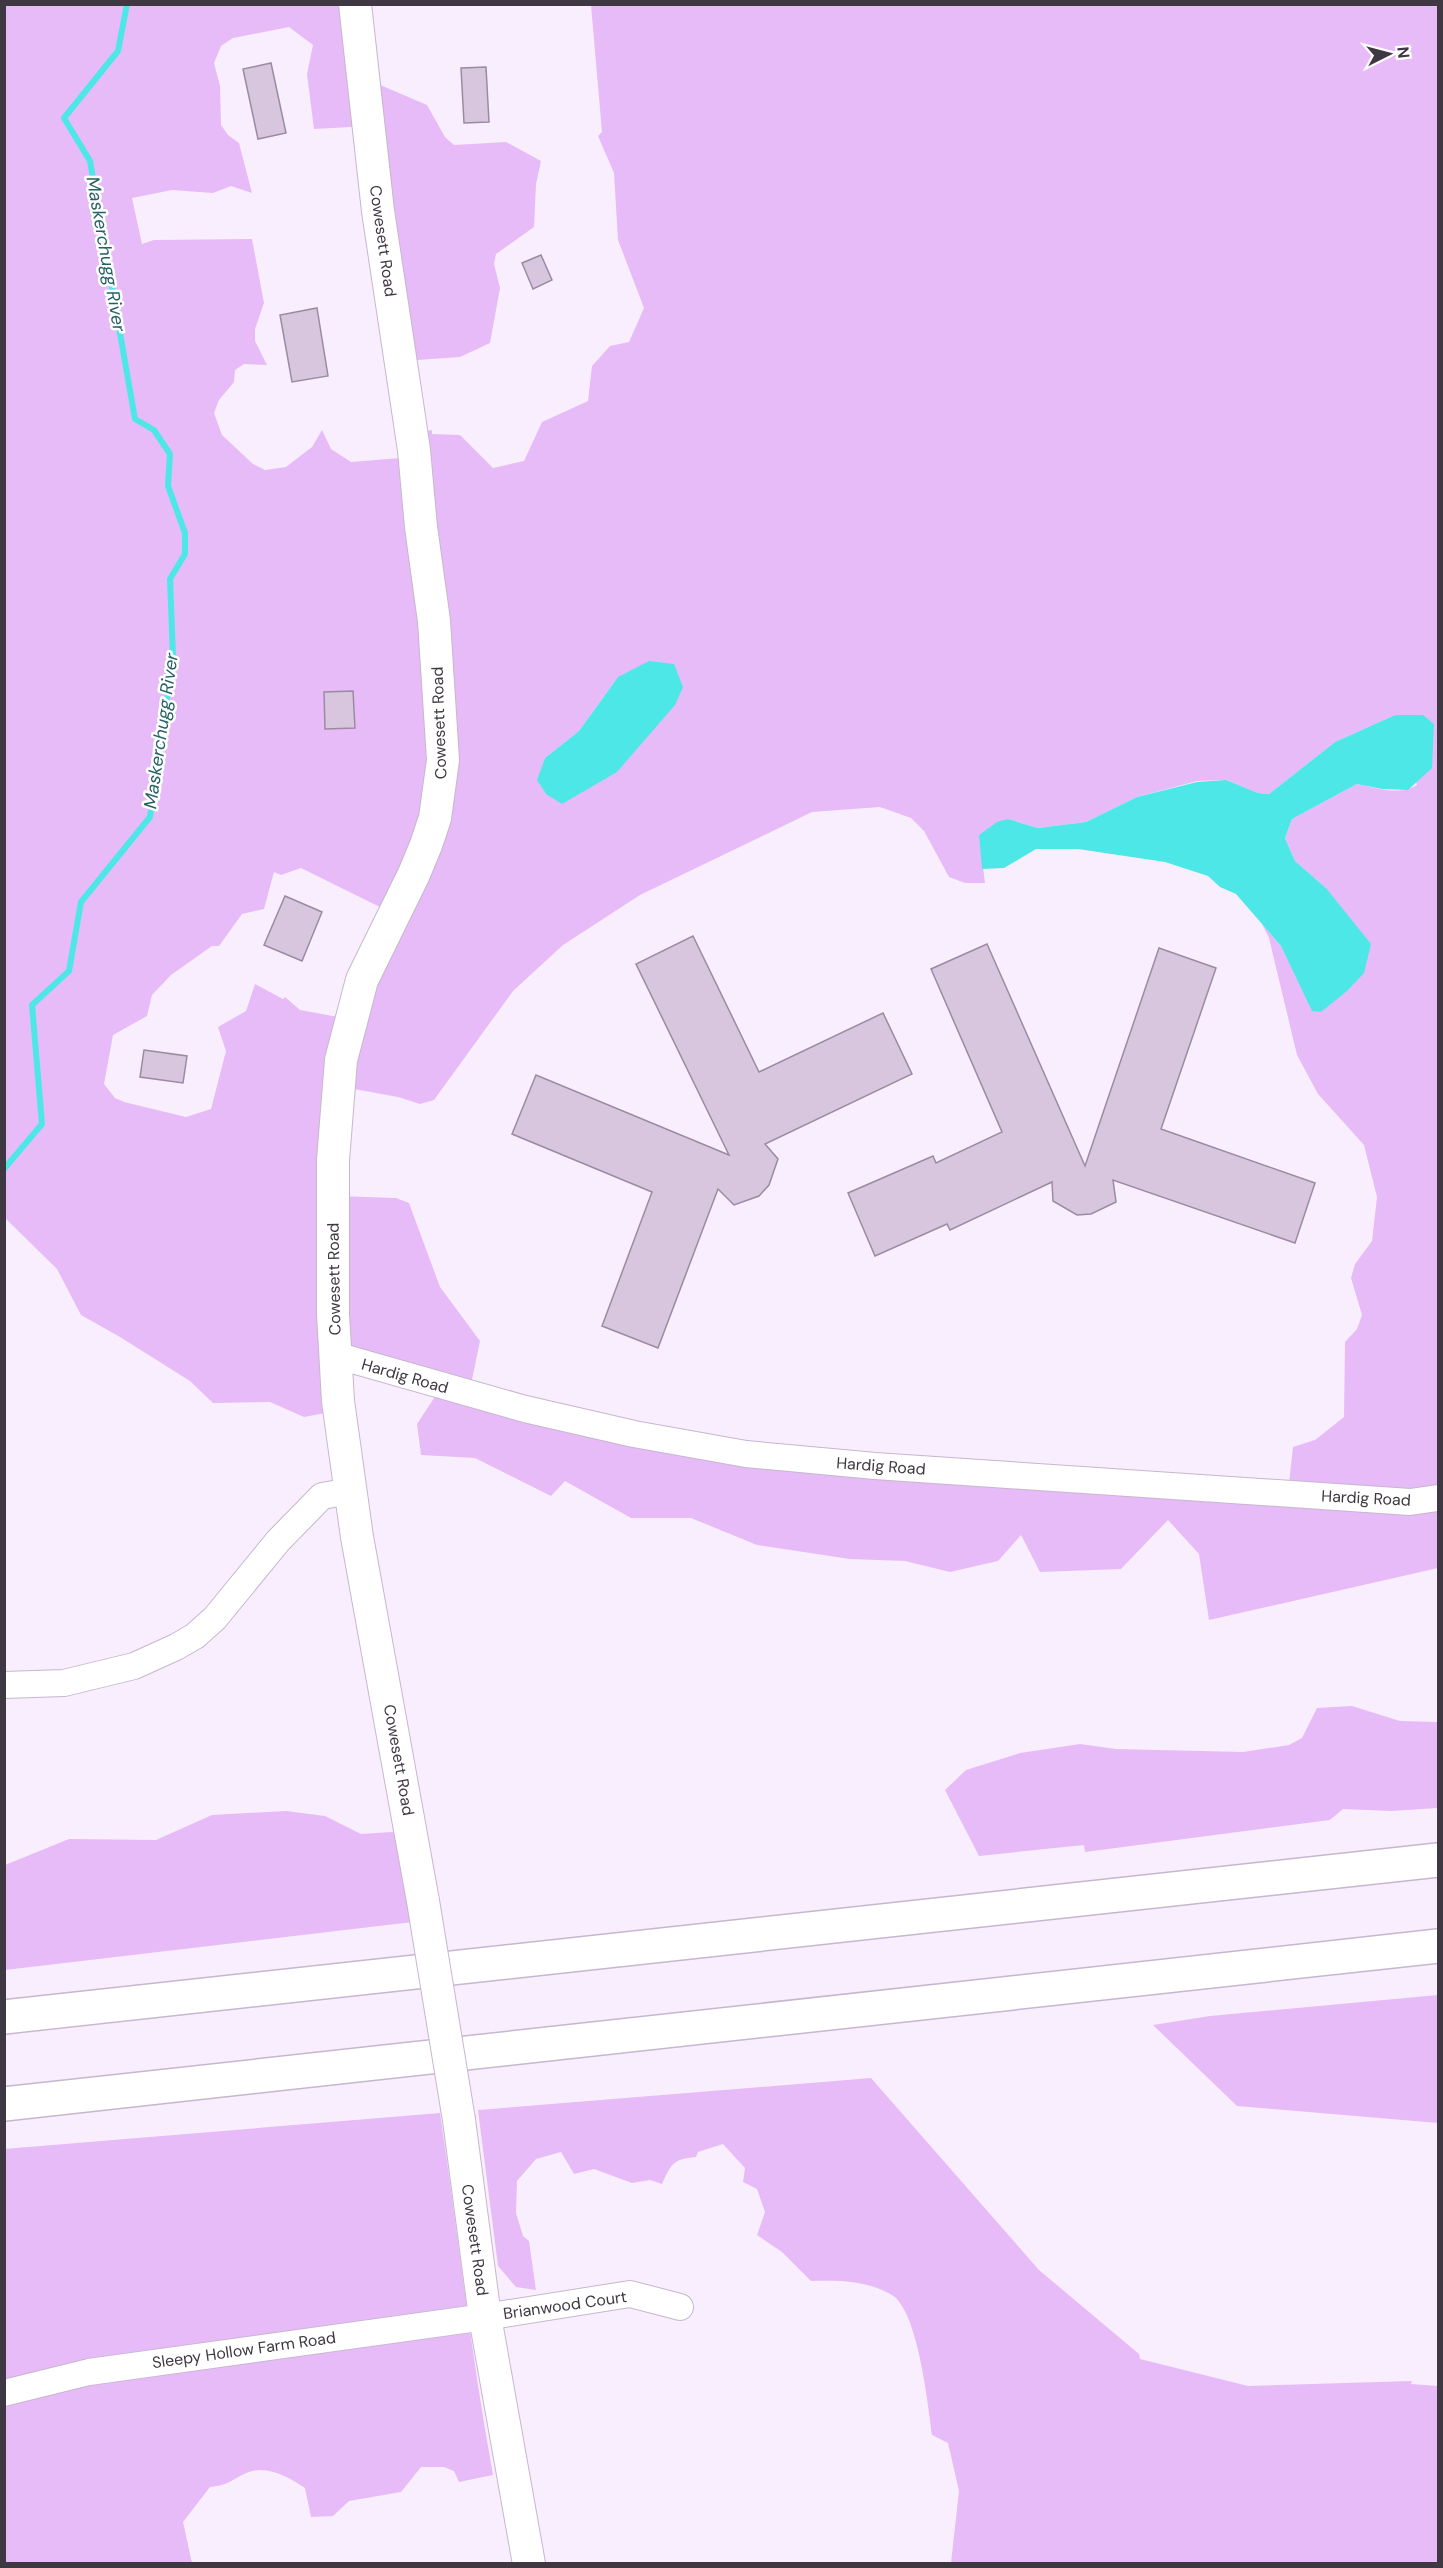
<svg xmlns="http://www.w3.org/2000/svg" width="1443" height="2568" font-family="'DM Sans',sans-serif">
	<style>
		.green { fill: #e7bbf8; fill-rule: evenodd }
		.water { fill: #4ee7e7 }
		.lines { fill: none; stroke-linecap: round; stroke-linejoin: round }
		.stream { stroke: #4ee7e7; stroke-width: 6 }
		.building { fill: #d8c6df; stroke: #9b8ba2; stroke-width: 1.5 }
		.minor-casing { stroke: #c7b6cf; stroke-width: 28 }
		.major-casing { stroke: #c7b6cf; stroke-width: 34 }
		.highway-casing { stroke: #c7b6cf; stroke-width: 36 }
		.minor { stroke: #fff; stroke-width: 26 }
		.major { stroke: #fff; stroke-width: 32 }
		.highway { stroke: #fff; stroke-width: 33 }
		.major-bridge-casing { stroke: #c7b6cf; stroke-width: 34; stroke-linecap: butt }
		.major-bridge { stroke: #fff; stroke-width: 32 }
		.labels { text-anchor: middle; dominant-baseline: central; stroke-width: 5; stroke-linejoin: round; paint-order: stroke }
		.street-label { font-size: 16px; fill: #3f3842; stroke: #fff }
		.water-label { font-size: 18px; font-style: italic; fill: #246262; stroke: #fff }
	</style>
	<rect width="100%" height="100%" fill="#f9eefd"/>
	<path class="green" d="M4,5H352L364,78L427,105L445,137L454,145L506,142L541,161L536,184L534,227L496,254L494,264L500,288L490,343L460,357L403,361L369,126L314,129L307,74L313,45L289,27L233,38L221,46L214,63L220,86L221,125L228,135L239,143L252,193L231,186L213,193L172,190L132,198L142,244L154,240L252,239L264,303L255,329V341L267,365L244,364L235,370L234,382L219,400L214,413L222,435L253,464L265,470L286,467L312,447L322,430L331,449L351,462L413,457L414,433L432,430V434L460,435L493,468L524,461L542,422L588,401L592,366L610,346L629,342L644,308L618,240L614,173L598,136L602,132L591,5H1438V1568L1209,1620L1199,1554L1168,1520L1121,1569L1040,1572L1021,1535L998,1561L950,1572L905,1561L850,1559L757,1545L691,1518H631L565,1481L551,1496L475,1458L421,1455L417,1424L442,1386L354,1360L342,1410L304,1417L270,1402L213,1403L190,1381L120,1337L81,1315L57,1269L5,1218ZM618,677L546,794L539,782L545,758L579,731ZM1395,715L1417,785C1400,796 1377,788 1357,784L1292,819L1285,838L1295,861L1326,888L1313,1011L1281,946L1262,924L1269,938L1297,1055L1318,1094L1364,1145L1377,1197L1372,1241L1355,1264L1351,1278L1362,1315L1357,1329L1345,1342L1344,1417L1315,1440L1293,1447L1288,1492L637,1434L470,1389L480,1341L440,1287L409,1203L396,1198L337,1196L343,1087L398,1097L420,1104L434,1100L513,991L563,945L640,895L812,812L880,807L911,818L924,831L949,877L965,883H985L979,835L1008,819L1038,828L1086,822L1137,797L1197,781L1226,780L1258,793L1269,794L1335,742ZM301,868L394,914L349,1019L300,1010L285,997L283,999L255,984L246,1011L218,1027L226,1051L211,1109L186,1117L124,1102L115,1098L104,1084L113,1035L147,1016L152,995L171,975L212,946H219L242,914L264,909L274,872L281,875Z
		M1352,1706L1400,1721L1438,1722V1808L1391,1811L1343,1809L1330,1820L1085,1852L1084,1845L979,1856L945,1790L966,1770L1020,1753L1080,1744L1116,1749L1243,1752L1289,1745L1302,1738L1317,1708Z
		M286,1811L325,1816L361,1834L407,1831L421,1921L5,1970V1865L69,1839L156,1840L212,1815Z
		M1438,1995V2123L1237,2106L1153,2025L1210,2016Z
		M871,2078L1039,2270L1139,2354L1140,2359L1248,2386L1412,2381L1411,2384L1438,2386V2563H951L959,2491L948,2443L932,2435C928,2405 918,2311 892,2295C866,2280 839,2280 811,2281L782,2252L757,2235L765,2212L757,2189L743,2182L745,2168L723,2144L698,2152L696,2157C673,2159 671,2164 662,2184L650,2180L632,2183L594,2169L574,2174L561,2152L536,2159L517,2181L516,2213L523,2236L529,2241L536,2290L516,2287L498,2266L478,2110Z
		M440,2113C458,2234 471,2355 493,2475L459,2482L454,2471L444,2467H421L401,2492L349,2501L333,2516L311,2517L305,2488C290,2478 268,2465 249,2472C231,2479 231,2485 210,2487L183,2522L192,2563H5L4,2149Z"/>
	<path class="water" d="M649,661L674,664L683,687L675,705L617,772L562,804L546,794L537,780L545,758L579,731L618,677Z
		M1395,715H1423L1434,724L1432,768L1408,790L1382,789L1357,784L1292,819L1285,838L1295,861L1326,888L1371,944L1364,973L1347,991L1321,1012L1312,1011L1281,946L1236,894L1220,887L1208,876L1165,862L1078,849H1036L1004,868L982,869L979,835L997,822L1008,819L1038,828L1086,822L1137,797L1197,782L1226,780L1258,793L1269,794L1335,742Z"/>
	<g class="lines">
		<path class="stream" d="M4,1169L42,1124L32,1005L69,971L81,902L150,817L173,657L170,579L185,554V533L168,486L170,454L154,430L135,419L90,161L64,118L118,51L127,4"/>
	</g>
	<path class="building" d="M271,63L286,133L258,139L243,69Z
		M486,67L489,122L464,123L461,68Z
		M541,255L552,280L533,289L522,263Z
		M317,308L328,376L292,382L280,315Z
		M353,691L355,728L325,729L324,692Z
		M285,896L322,912L302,961L264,945Z
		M693,936L759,1072L883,1013L912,1074L765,1144L778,1159L769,1185L759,1196L734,1205L718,1189L658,1348L602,1326L652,1192L512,1134L536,1075L729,1155L636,964Z
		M987,944L1085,1166L1159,948L1216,968L1161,1129L1315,1183L1295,1243L1113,1180L1116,1202L1091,1214L1077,1215L1053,1201L1052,1182L950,1230L947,1224L875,1256L848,1193L933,1156L936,1163L1002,1132L931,969Z
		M144,1050L187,1056L183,1083L140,1077Z"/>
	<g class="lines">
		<g class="minor-casing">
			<path id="minor" d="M335,1355L525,1409L634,1434L746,1454L875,1466L1410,1502L1438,1498
				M4,1685L64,1683L134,1666L176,1647L195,1636L215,1618L278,1541L322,1496L351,1491
				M4,2393L89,2372L485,2317L630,2294L680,2307"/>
		</g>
		<g class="major-casing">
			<path id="major" d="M355,4L378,211L414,450L421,527L434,621L443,760L435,818L426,845L414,874L362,980L341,1060L333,1160V1314L338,1401L357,1537L423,1901
				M459,2120L485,2317L529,2564"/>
		</g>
		<g class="highway-casing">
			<path id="highway" d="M4,2017L1438,1860
				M4,2104L1438,1946"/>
		</g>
		<use href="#minor" class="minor"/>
		<use href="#major" class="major"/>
		<use href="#highway" class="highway"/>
		<g class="major-bridge-casing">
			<path id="major-bridge" d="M423,1901L459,2120"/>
		</g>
		<use href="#major-bridge" class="major-bridge"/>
	</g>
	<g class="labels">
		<g class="street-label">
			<text transform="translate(383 241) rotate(82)">Cowesett Road</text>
			<text transform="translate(439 723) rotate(-92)">Cowesett Road</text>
			<text transform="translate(334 1279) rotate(-91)">Cowesett Road</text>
			<text transform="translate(405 1376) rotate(16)">Hardig Road</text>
			<text transform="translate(881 1466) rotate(4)">Hardig Road</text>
			<text transform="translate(1366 1498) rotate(3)">Hardig Road</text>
			<text transform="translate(399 1760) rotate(80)">Cowesett Road</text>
			<text transform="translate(475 2240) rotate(82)">Cowesett Road</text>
			<text transform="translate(565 2305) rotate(-8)">Brianwood Court</text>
			<text transform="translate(244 2350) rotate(-8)">Sleepy Hollow Farm Road</text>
		</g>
		<g class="water-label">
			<text transform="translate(106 254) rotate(80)">Maskerchugg River</text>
			<text transform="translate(161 731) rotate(-82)">Maskerchugg River</text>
		</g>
	</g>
	<rect width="1443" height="2568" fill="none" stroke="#3f3842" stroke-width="12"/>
	<g transform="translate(1389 54) rotate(84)" stroke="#ffffff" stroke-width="4.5" paint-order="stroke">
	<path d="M0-4.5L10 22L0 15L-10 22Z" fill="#3f3842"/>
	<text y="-9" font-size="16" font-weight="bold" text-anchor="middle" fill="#3f3842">N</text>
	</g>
</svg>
